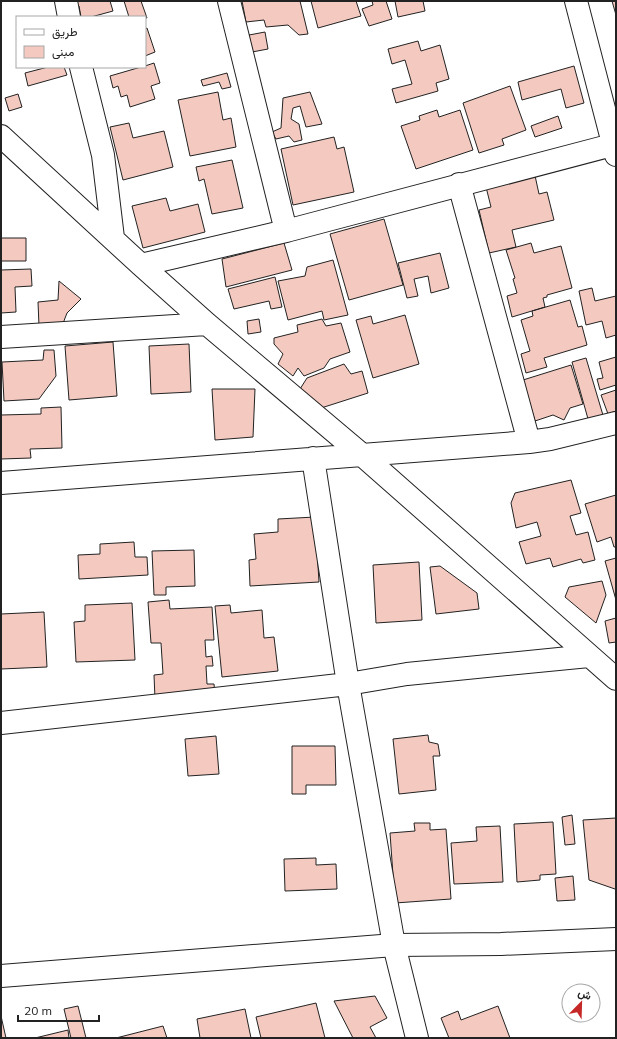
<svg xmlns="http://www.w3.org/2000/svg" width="617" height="1039" font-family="Mulish,Vazirmatn,sans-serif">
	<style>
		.building { fill: #f3c9c0; stroke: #222 }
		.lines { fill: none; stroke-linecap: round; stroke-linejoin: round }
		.minor-casing { stroke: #222; stroke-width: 24 }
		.tertiary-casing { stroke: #222; stroke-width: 24 }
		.minor { stroke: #fff; stroke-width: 22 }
		.tertiary { stroke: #fff; stroke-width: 22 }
	</style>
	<rect width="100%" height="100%" fill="#fff"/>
	<path class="building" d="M68,1H110L113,11L91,17H81L79,6L69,8Z
		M124,1H141L147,18L129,17Z
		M242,1H300L308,34L299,35L288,25L266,27L264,20L246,22Z
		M311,1H356L361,16L318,28Z
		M372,1H386L392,19L369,26L362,9L373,5Z
		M395,1H423L425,11L398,17Z
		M612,1H616V15Z
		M147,28L155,52L145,56V29Z
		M265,32L268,49L252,52L249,35Z
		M418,41L421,51L440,45L449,79L436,83L438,91L396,103L392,89L412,84L405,60L392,64L388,49Z
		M154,63L160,83L151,86L155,99L130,107L127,95L121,97L118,86L113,88L110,76L141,67H145V66Z
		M574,66L584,103L566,108L561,89L522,100L518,82Z
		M48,67H64L67,75L28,86L25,73Z
		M227,73L231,87L222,89L219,82L203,86L201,80Z
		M510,86L526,130L502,139L504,145L479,153L463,103Z
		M218,92L223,120L231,118L236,147L190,156L178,100Z
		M310,92L322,124L306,127L300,106L293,108L291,119L299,124L302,140L294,142L289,136L276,139L272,132L281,128L283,98Z
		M18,94L22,107L9,111L5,98Z
		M437,110L439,117L460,110L473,150L416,169L401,126L420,120L419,116Z
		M558,116L562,128L535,137L531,126Z
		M129,123L133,138L164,131L173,167L123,180L110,127Z
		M334,137L337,149L344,147L354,192L293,205L281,149Z
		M232,160L243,208L212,214L204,179L199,181L196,167Z
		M534,171L539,194L547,192L554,220L512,230L516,247L489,253L479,210L491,207L485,183Z
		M166,198L170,211L198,204L205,232L143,248L132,206Z
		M384,219L403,285L349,300L330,234Z
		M1,238H26V261H1Z
		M284,243L292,270L226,287L222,259Z
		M531,243L534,253L561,246L572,288L547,295V297L543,298L545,307L512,317L507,296L517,293L513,279L515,278L506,250Z
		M440,253L449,288L431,293L428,276L414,279L418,296L407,298L398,263Z
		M333,260L348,315L324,320L322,311L288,320L278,281L305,276L307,267Z
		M31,269L32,286L15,287L16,312L1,313V270Z
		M275,277L282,307L271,309L269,301L234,309L228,289Z
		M59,281L81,299L67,313L62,326H39L38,302L58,300Z
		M592,288L595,301L616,296V335L606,338L602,321L586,325L579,291Z
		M570,300L578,327L582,326L587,345L544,358L547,367L526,373L521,354L530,351L521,320L533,316L532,311Z
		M405,315L419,364L373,378L356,320L371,316L373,324Z
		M259,319L261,332L248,334L247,321Z
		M322,319L326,326L341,323L350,352L330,359L324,368L304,376L298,368L293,376L278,364L283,354L274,344V338L298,332L297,325Z
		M113,342L117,396L69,400L65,346Z
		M189,344L191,392L151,394L149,346Z
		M44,350H54L56,376L39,399L4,401L2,362L43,360Z
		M616,357V385L600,390L597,379L603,378L599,362Z
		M586,358L605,422L590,426L572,362Z
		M344,364L351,374L362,371L368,393L318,409L300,389L307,378Z
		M571,365L583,404L570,408L564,420L553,415L535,421L523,380Z
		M212,389H255L253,437L215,440Z
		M616,390V411L608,414L601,395Z
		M61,407L62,448L30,449L31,458L1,459V415L41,414V408Z
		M571,480L581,513L570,516L576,535L588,532L595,560L583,563L581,559L553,567L550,558L526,564L519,542L541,536L537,522L516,528L511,503L515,493Z
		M616,495V547H614L611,537L597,542L585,504Z
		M315,517L319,582L250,586L249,560L256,559L254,534L278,532V519Z
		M134,542L135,557H147L148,575L79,579L78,555L100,554V544Z
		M194,550L195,586L166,587V595H154L152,551Z
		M616,558V600L605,561Z
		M419,562L422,620L376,623L373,565Z
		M440,566L477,593L479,609L436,614L430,567Z
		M602,581L606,595L596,623L565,597L569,587Z
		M169,600L170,609L212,607L214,640H205L206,657L212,656L213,666H206L207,684H214L215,695L155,699L154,675L163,674L161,643H151L148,602Z
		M132,603L135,660L76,662L74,622L85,621V605Z
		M230,605L231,613L262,610L264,638L274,637L278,671L222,677L215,606Z
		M44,612L47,667L1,669V614Z
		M616,618V642L609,643L605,621Z
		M428,735L429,742L438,744L440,756H433L436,790L399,794L393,739Z
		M216,736L219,774L188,776L185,739Z
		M292,746H335L336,785H306V794H292Z
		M572,815L575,844L565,845L562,817Z
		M616,818V889H615L589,880L583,820Z
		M553,822L556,874L540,875V880L517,882L514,824Z
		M414,823H430V830L446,829L451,899L395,903L390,833L415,831Z
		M500,826L503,882L454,884L451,843L477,841L476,827Z
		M316,858V865L336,864L337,889L285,891L284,859Z
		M573,876L575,900L557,901L555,878Z
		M375,996L387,1018L370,1027L376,1038H353L334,1001Z
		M316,1003L325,1038H261L256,1017Z
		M78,1006L86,1038H71L64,1009Z
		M498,1006L510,1038H449L441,1018L458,1011L461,1020Z
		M245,1009L251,1038H200L197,1019Z
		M1,1016L6,1038H1Z
		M163,1026L167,1038H116Z
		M68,1030L69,1038H35Z"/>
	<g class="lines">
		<g class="minor-casing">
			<path id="minor" d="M66,1L69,17
				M229,1L286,231
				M576,1L616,155
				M81,67L103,155L113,238
				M1,136L141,265L207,324L361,454L616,679
				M459,184L529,442
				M141,265L286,231L616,144
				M1,337L207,324
				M313,458L348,684L394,945L417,1038
				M1,483L529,442L550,439L616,423
				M1,723L348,684L407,674L589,656"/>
		</g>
		<g class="tertiary-casing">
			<path id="tertiary" d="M1,976L394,945L501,944L616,939"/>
		</g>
		<use href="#minor" class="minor"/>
		<use href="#tertiary" class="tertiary"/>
	</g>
	<rect width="617" height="1039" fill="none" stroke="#222222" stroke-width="4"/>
	<rect x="16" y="16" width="130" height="52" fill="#ffffff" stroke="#a7a7a7"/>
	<rect x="24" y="29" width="20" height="6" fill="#ffffff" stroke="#a7a7a7"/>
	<text x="52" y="36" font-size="12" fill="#222222">طريق</text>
	<rect x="24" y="46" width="20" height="12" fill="#f3c9c0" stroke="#a7a7a7"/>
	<text x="52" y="56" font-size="12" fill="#222222">مبنى</text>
	<g transform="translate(581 1003) rotate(23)"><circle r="19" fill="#ffffff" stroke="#a7a7a7"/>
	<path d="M0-3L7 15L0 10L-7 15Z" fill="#c62828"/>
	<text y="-6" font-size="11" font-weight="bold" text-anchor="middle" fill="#222222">ش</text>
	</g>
	<path d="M18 1015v6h81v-6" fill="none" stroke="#222222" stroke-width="2"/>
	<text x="24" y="1015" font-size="12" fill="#222222" stroke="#ffffff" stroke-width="3" paint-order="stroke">20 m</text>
</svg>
